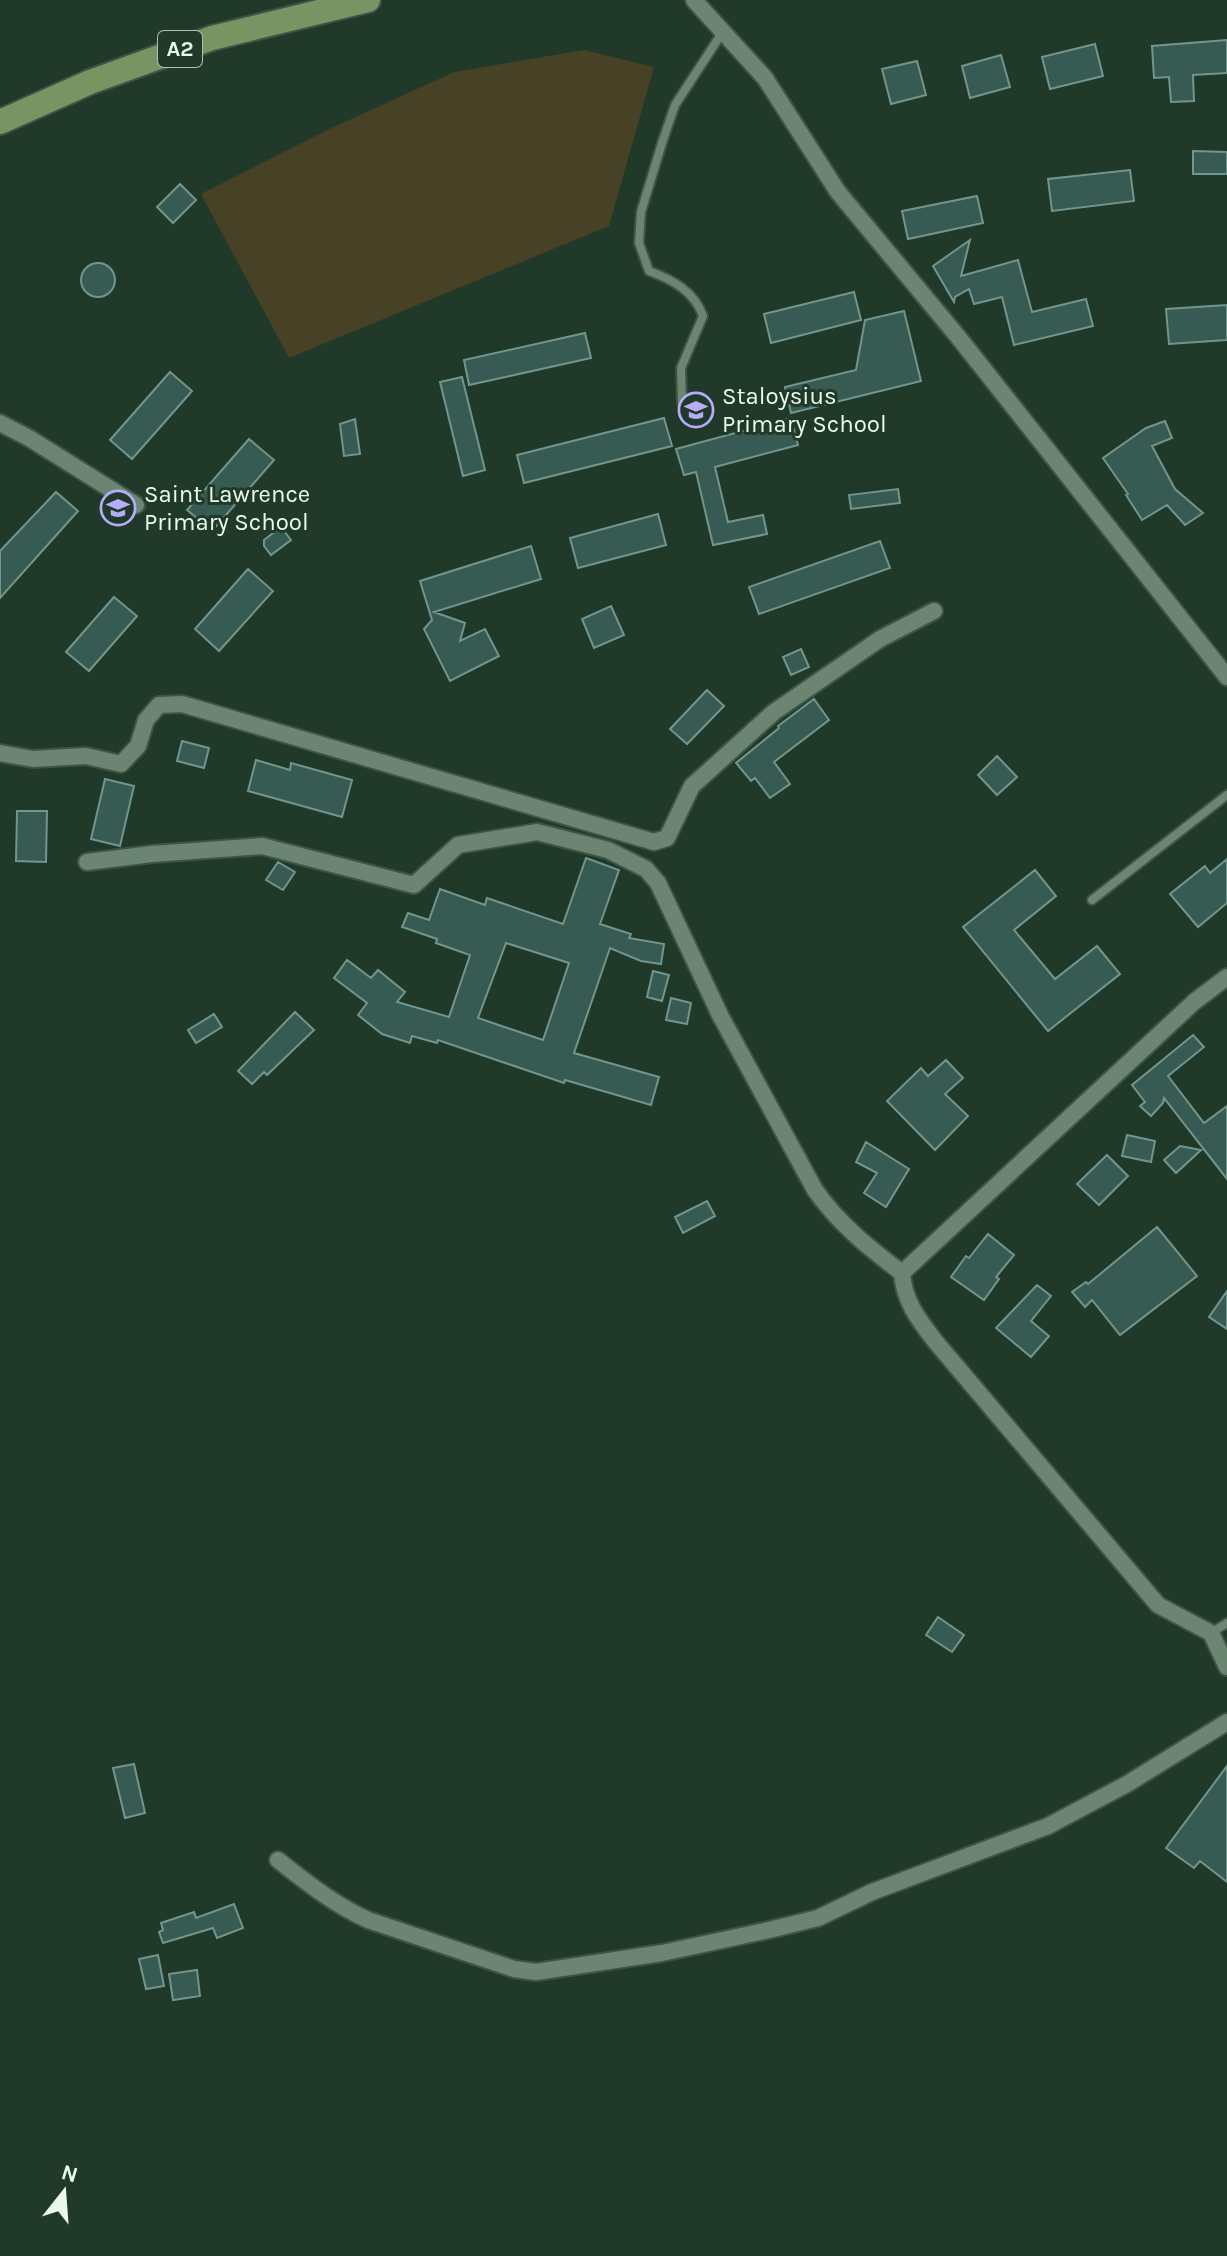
<svg xmlns="http://www.w3.org/2000/svg" width="1227" height="2256" font-family="Karla,sans-serif">
	<style>
		.green { fill: #474125 }
		.building { fill: #375a53; stroke: #71968e; stroke-width: 2; fill-rule: evenodd }
		.lines { fill: none; stroke-linecap: round; stroke-linejoin: round }
		.service-casing { stroke: #3e5446; stroke-width: 12 }
		.minor-casing { stroke: #3e5446; stroke-width: 20 }
		.primary-casing { stroke: #3e5446; stroke-width: 28 }
		.service { stroke: #6b8572; stroke-width: 8 }
		.minor { stroke: #6b8572; stroke-width: 16 }
		.primary { stroke: #799362; stroke-width: 24 }
		.labels { text-anchor: middle; dominant-baseline: central; stroke-width: 6; stroke-linejoin: round; paint-order: stroke }
		.shield { fill: #213928; stroke: #aebfb3; stroke-width: 2 }
		.shield-label { font-size: 22px; font-weight: bold; fill: #eaf9ee }
		.poi-label { font-size: 24px; fill: #eaf9ee; stroke: #213928; text-anchor: start }
	</style>
	<rect width="100%" height="100%" fill="#213928"/>
	<path class="green" d="M584,50L654,67L609,226L289,358L201,194L325,131L454,72Z"/>
	<path class="building" d="M1227,40V73L1193,75L1194,101L1171,102L1169,77L1154,78L1152,46Z
		M1095,44L1103,76L1050,89L1042,57Z
		M1001,55L1010,87L970,98L962,66Z
		M917,61L926,95L891,104L882,69Z
		M1193,151L1227,152V174H1193Z
		M1130,170L1134,201L1052,211L1048,179Z
		M180,184L196,200L173,223L157,207Z
		M977,196L983,223L908,239L902,211Z
		M970,240L961,276L1018,260L1032,312L1086,299L1093,326L1014,345L1002,297L974,304L969,289L955,297L954,302L933,266Z
		M81 280a17 17 0 1 1 34 0a17 17 0 1 1-34 0Z
		M854,292L861,320L771,343L764,314Z
		M1227,305V340L1169,344L1166,309Z
		M904,311L921,381L791,413L785,387L856,370L865,320Z
		M585,333L591,358L469,385L464,360Z
		M170,372L192,391L132,459L110,440Z
		M462,377L485,470L463,476L440,382Z
		M664,418L672,446L524,483L517,455Z
		M791,418L798,445L715,467L728,522L763,515L767,534L713,545L696,472L684,475L676,449Z
		M355,419L360,454L344,456L340,424Z
		M1165,421L1172,438L1152,446L1175,489L1203,513L1185,525L1167,505L1142,520L1126,495L1128,494L1103,458L1146,428Z
		M249,439L274,460L212,531L187,510Z
		M898,489L900,503L851,509L849,495Z
		M56,492L78,511L0,598V551Z
		M658,514L666,545L578,568L570,538Z
		M281,527L291,540L271,555L264,546V540Z
		M880,541L890,568L759,614L749,587Z
		M531,546L541,579L434,612L465,623L460,641L485,629L499,656L450,681L424,629L432,620L420,581Z
		M248,569L273,591L219,651L195,629Z
		M114,597L137,616L89,671L66,652Z
		M611,606L624,635L594,648L582,619Z
		M801,649L809,667L791,675L783,657Z
		M707,690L724,706L687,744L670,729Z
		M814,699L829,720L774,762L790,784L770,798L755,778L751,781L736,763L779,728L778,726Z
		M182,741L209,748L204,768L177,761Z
		M997,756L1017,777L997,795L978,775Z
		M256,760L290,770L291,763L352,780L342,817L248,791Z
		M105,779L134,786L120,846L91,839Z
		M17,811H47L46,862L16,861Z
		M586,858L619,870L600,924L631,934L629,938L664,944L661,964L641,961L610,948L574,1053L659,1077L651,1105L565,1080L564,1083L438,1040L437,1043L412,1036L410,1043L382,1034L358,1015L367,1003L334,978L347,960L371,978L378,970L405,992L397,1002L449,1017L470,955L436,943L437,939L402,927L408,913L429,920L440,889L485,905L487,898L563,924ZM506,943L569,963L543,1040L478,1018Z
		M1227,859V903L1198,927L1170,894L1205,866L1210,873Z
		M278,862L295,872L283,890L266,880Z
		M1035,870L1056,896L1014,930L1055,979L1097,946L1120,974L1048,1031L963,927Z
		M653,971L669,975L662,1001L647,997Z
		M671,998L691,1003L687,1024L666,1020Z
		M295,1012L314,1030L267,1075L264,1072L252,1084L238,1071Z
		M214,1014L222,1027L196,1043L188,1030Z
		M1193,1035L1204,1047L1168,1076L1204,1123L1227,1106V1179L1164,1098L1163,1103L1151,1116L1140,1106L1145,1102L1132,1085Z
		M946,1060L963,1078L945,1094L968,1116L935,1150L887,1101L921,1068L928,1076Z
		M1127,1135L1155,1141L1151,1162L1122,1156Z
		M866,1142L909,1169L886,1207L864,1193L877,1173L856,1162Z
		M1180,1146L1201,1150L1176,1173L1164,1160Z
		M1107,1155L1128,1176L1099,1205L1077,1184Z
		M707,1201L715,1216L683,1233L675,1217Z
		M1157,1227L1197,1276L1120,1335L1092,1300L1085,1307L1072,1292L1086,1282L1088,1284Z
		M988,1234L1014,1255L996,1277L999,1279L984,1300L951,1277L966,1256L969,1258Z
		M1037,1285L1051,1296L1031,1321L1049,1336L1031,1357L996,1328Z
		M1227,1291V1329L1209,1317Z
		M938,1617L964,1635L952,1652L926,1635Z
		M134,1764L145,1813L125,1818L113,1768Z
		M1227,1766V1882L1200,1861L1194,1868L1166,1848Z
		M234,1904L243,1928L217,1938L213,1928L163,1943L159,1932L163,1930L161,1923L194,1912L196,1918Z
		M158,1955L164,1986L146,1989L139,1959Z
		M197,1970L200,1996L173,2000L169,1974Z"/>
	<g class="lines">
		<g class="service-casing">
			<path id="service" d="M682,403L681,368L703,316C694,291 673,280 649,271L639,243L641,212L662,143L675,105L722,33
				M1092,900L1227,795
				M1211,1633L1227,1623"/>
		</g>
		<g class="minor-casing">
			<path id="minor" d="M694,0L765,78L838,192L959,338L1227,677
				M0,423L29,438L136,505
				M0,753L33,759L86,756L121,764L138,746L146,720L159,705L182,704L654,842L667,838L692,786L774,712L880,639L934,611
				M87,862L152,854L262,846L414,885L458,845L537,832L608,850L646,869L658,883L720,1015L815,1190C839,1224 869,1248 902,1273C904,1301 918,1319 935,1341L1158,1605L1211,1633L1227,1667
				M902,1273L1194,1002L1227,977
				M278,1860C307,1883 335,1905 368,1920L514,1969L536,1972L662,1953L769,1930L818,1918L872,1892L1048,1826L1127,1784L1227,1722"/>
		</g>
		<g class="primary-casing">
			<path id="primary" d="M0,122L90,82L212,38L368,0"/>
		</g>
		<use href="#service" class="service"/>
		<use href="#minor" class="minor"/>
		<use href="#primary" class="primary"/>
	</g>
	<defs>
		<g id="school-ring" transform="scale(1.8)"><circle r="9.5" fill="#213928" stroke="#b6acf8" stroke-width="1.5"/><path d="M0-5L7-2L0 1L-7-2ZM-4 1L0 2.5L4 1V4Q0 6-4 4Z" fill="#b6acf8"/></g>
	</defs>
	<g fill-rule="evenodd">
		<use href="#school-ring" x="696" y="410"/>
		<use href="#school-ring" x="118" y="508"/>
	</g>
	<g class="labels">
		<rect class="shield" x="158" y="31" width="44" height="36" rx="6"/>
		<g class="shield-label">
			<text x="180" y="49">A2</text>
		</g>
		<g class="poi-label">
			<text x="722" y="396">Staloysius<tspan x="722" dy="28">Primary School</tspan></text>
			<text x="144" y="494">Saint Lawrence<tspan x="144" dy="28">Primary School</tspan></text>
		</g>
	</g>
	<g transform="translate(64 2192) rotate(17)" stroke="#213928" stroke-width="6" paint-order="stroke">
	<path d="M0-6L14 30L0 20L-14 30Z" fill="#eaf9ee"/>
	<text y="-12" font-size="22" font-weight="bold" text-anchor="middle" fill="#eaf9ee">N</text>
	</g>
</svg>
